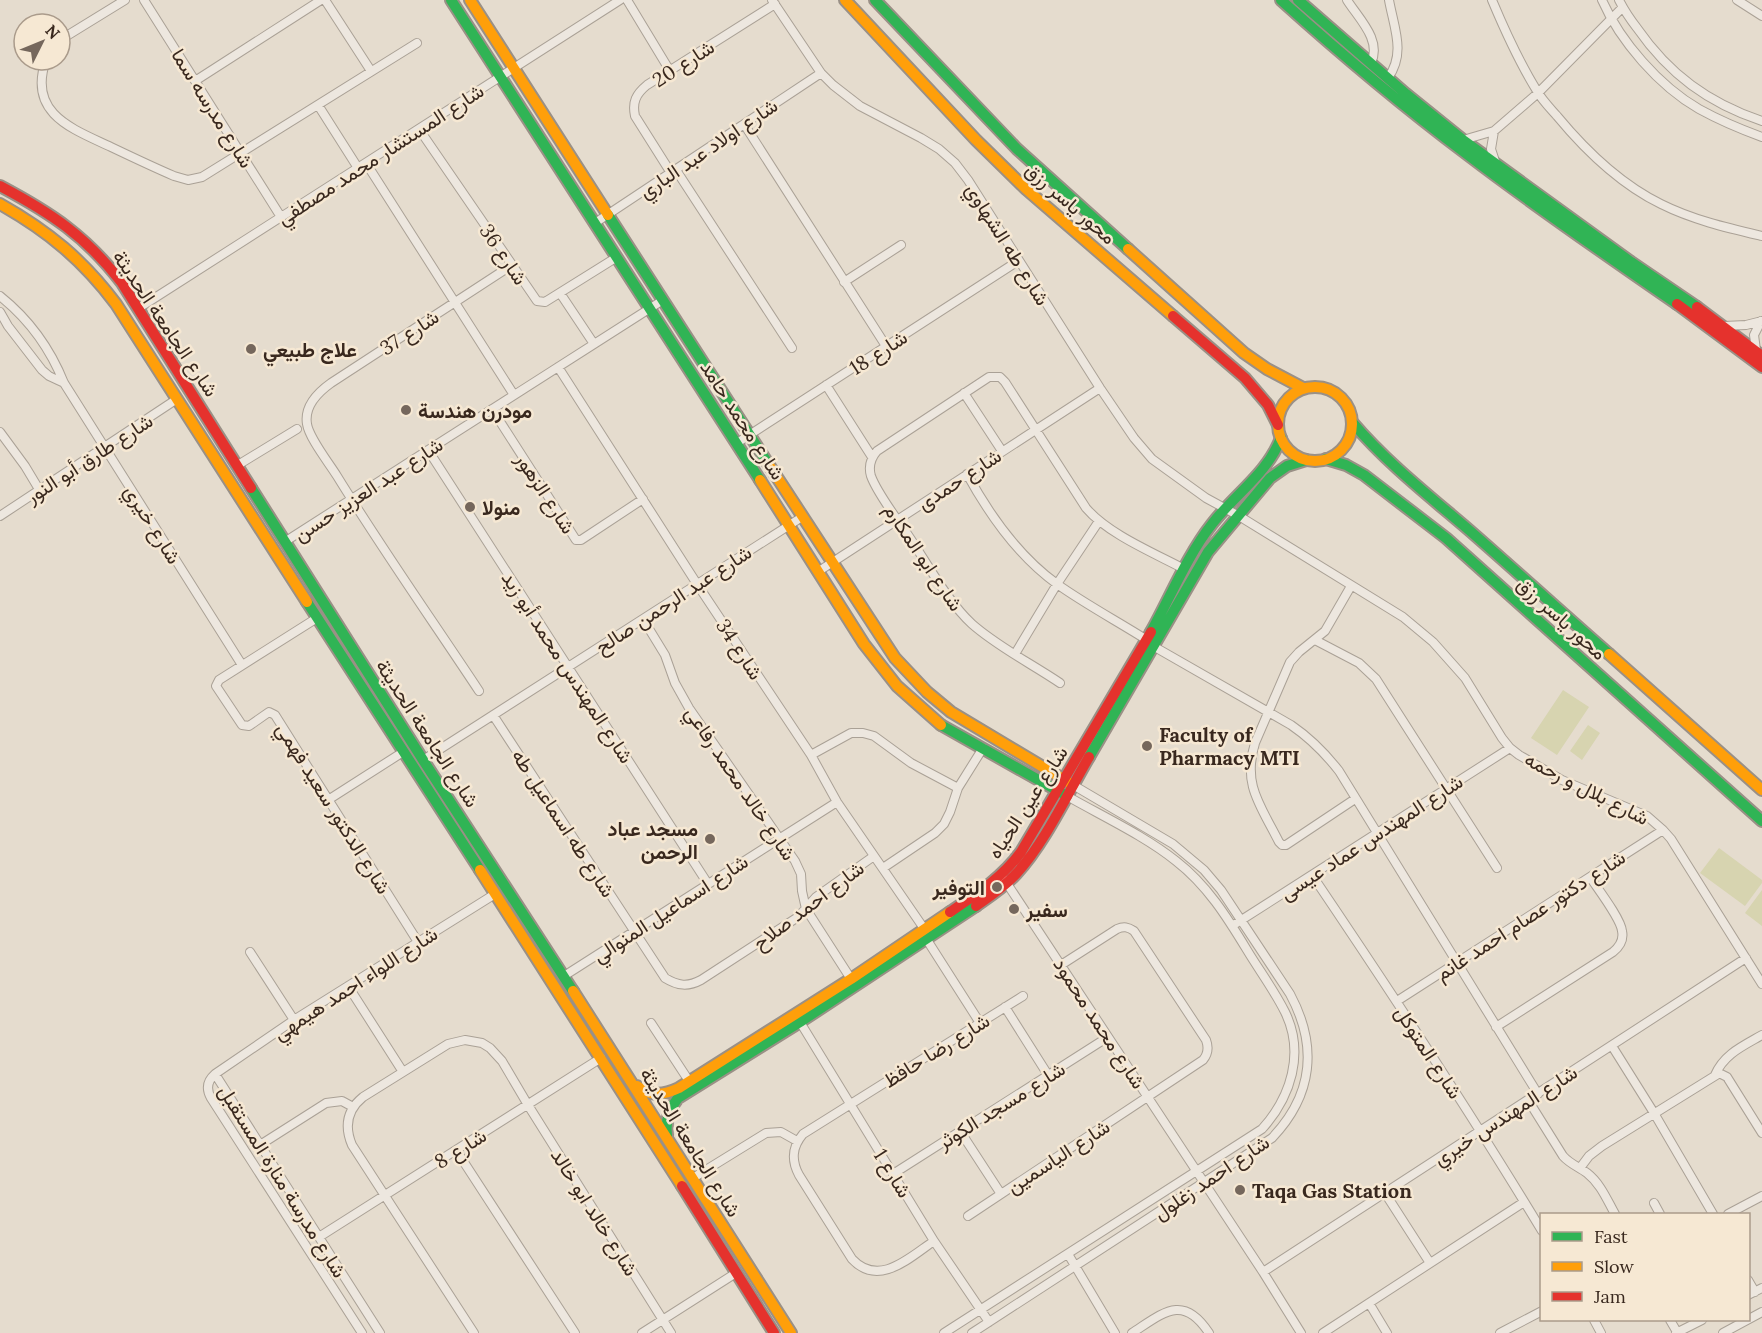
<svg xmlns="http://www.w3.org/2000/svg" width="1762" height="1333" font-family="Lora,Vazirmatn,serif">
	<style>
		.green { fill: #d7d4b0 }
		.lines { fill: none; stroke-linecap: round; stroke-linejoin: round }
		.street-casing { stroke: #aaa196; stroke-width: 10 }
		.fast-casing { stroke: #9a9086; stroke-width: 14 }
		.slow-casing { stroke: #9a9086; stroke-width: 14 }
		.jam-casing { stroke: #9a9086; stroke-width: 14 }
		.street { stroke: #ede7df; stroke-width: 8 }
		.fast { stroke: #30b455; stroke-width: 10 }
		.slow { stroke: #ff9f0a; stroke-width: 10 }
		.jam { stroke: #e5322d; stroke-width: 10 }
		.poi-dot { fill: #75675c; stroke: #f6e8d3; stroke-width: 2 }
		.labels { text-anchor: middle; dominant-baseline: central; stroke-width: 5; stroke-linejoin: round; paint-order: stroke }
		.street-label { font-size: 20px; fill: #39281e; stroke: #f6e8d3 }
		.poi-label { font-size: 20px; font-weight: bold; fill: #39281e; stroke: #f6e8d3; text-anchor: start }
	</style>
	<rect width="100%" height="100%" fill="#e5dcce"/>
	<path class="green" d="M1563,690L1589,707L1557,755L1531,738Z
		M1588,725L1600,733L1582,760L1570,751Z
		M1719,848L1762,880V883L1745,906L1700,873Z
		M1762,890V926L1745,913Z"/>
	<g class="lines">
		<g class="street-casing">
			<path id="street" d="M144,0L281,217
				M325,0L371,71
				M627,0L670,71
				M772,0L821,73L833,85L860,106L921,138L939,149L955,163L968,180L1100,388L1134,438L1152,459L1206,498L1239,516L1403,617L1433,642L1465,678L1502,738L1510,748L1519,755L1562,780L1647,816L1663,830L1671,839L1762,984
				M1347,0C1359,19 1382,40 1371,63
				M1492,0C1505,31 1519,62 1537,91C1542,100 1550,108 1557,116C1586,151 1620,184 1661,204C1693,220 1728,228 1762,236
				M1602,0C1620,41 1659,86 1699,109C1719,120 1740,129 1762,137
				M1619,0C1624,10 1630,19 1637,28C1669,74 1708,103 1762,121
				M1737,0L1762,16
				M60,40L125,0
				M46,60C27,114 73,129 111,147C132,157 153,167 174,176L188,180L202,177L417,43
				M1388,78C1406,53 1394,28 1389,0
				M195,81L321,0
				M318,105L358,168
				M744,124L886,346
				M419,129L537,301L545,302L617,257
				M1494,131L1491,149L1496,164
				M1463,140L1494,131L1538,93L1622,8
				M366,163L514,395
				M676,170L792,348
				M671,173L635,116C632,102 636,94 647,85L775,4
				M595,223L821,73
				M844,282L901,245
				M560,293L594,344
				M0,296C30,320 50,348 64,383L242,665
				M139,308L620,0
				M0,312L8,326L42,370L49,376L64,383
				M1724,326L1746,325L1762,321
				M1756,350L1754,335L1761,321
				M558,367L697,584L811,755L837,802L925,930
				M826,385L872,457
				M964,393L1002,451
				M492,409L576,540H581L643,499
				M0,432L25,466L40,491
				M737,443L1018,261
				M428,450L708,884
				M238,465L297,429
				M967,474C990,516 1018,556 1057,584C1085,604 1117,621 1147,640
				M0,516L177,399
				M286,541L663,300
				M819,571L1100,388
				M1351,586L1325,631L1299,652L1290,662L1255,743C1242,785 1261,806 1279,842L1282,845H1286L1355,799
				M317,618L219,680L216,686L242,725L249,726L269,712L275,715L418,942
				M643,619L665,655L675,683L689,708L795,861L801,874L802,891L806,909L851,979
				M1315,640L1359,663L1376,679L1497,868
				M1153,646L1291,725C1310,738 1325,753 1339,771L1538,1094
				M1015,654L1057,584L1099,521
				M1060,683C1032,664 998,647 972,624C948,602 927,563 908,535C897,519 877,493 871,476C868,466 871,458 877,451L989,377H1000L1005,382L1086,508C1108,534 1154,553 1184,569
				M479,691C432,620 382,549 337,476C329,463 309,438 307,424C304,406 317,393 331,383L512,265
				M493,715L665,978C678,986 688,987 701,980L798,917L816,897L874,856
				M811,755L851,733H863L874,736L911,763L958,788
				M423,760L802,517
				M328,800L403,752
				M883,868L935,833L944,824L950,812L958,788L983,748
				M1312,875C1391,992 1469,1110 1542,1231
				M1004,879L1263,1272L1301,1333
				M1232,926L1510,748
				M927,940L980,1023
				M250,952L294,1020
				M564,976L837,802
				M348,986L403,1072
				M1397,1001L1663,830
				M1005,1007L1048,1075
				M800,1022L934,1241L989,1322
				M651,1023L689,1081
				M1496,1027L1613,952C1619,947 1624,940 1622,931C1621,919 1598,889 1590,877
				M1612,1046L1654,1113L1713,1214
				M215,1074L380,1333
				M1715,1075C1724,1054 1743,1046 1762,1035
				M1528,1100L1563,1156C1570,1164 1579,1167 1587,1173C1601,1184 1607,1200 1615,1214
				M960,1131L1001,1194
				M260,1145L326,1103L342,1101L353,1107
				M456,1150L575,1333
				M1580,1168L1589,1156L1602,1146L1718,1074H1721L1727,1077L1762,1133
				M893,1174L1108,1037
				M693,1178L766,1133L781,1132L797,1141
				M1385,1193L1430,1263
				M1654,1203L1660,1214
				M1728,1214L1762,1196
				M968,1216L1203,1060C1208,1054 1209,1048 1206,1040L1134,931C1128,927 1124,926 1117,929L1061,965
				M319,1237L601,1058
				M934,1241C910,1257 879,1288 852,1259L799,1175C791,1160 792,1147 803,1134L1023,996
				M1068,1254L1115,1333
				M1263,1272L1746,958
				M1748,1280L1755,1292
				M1748,1295L1762,1288
				M1369,1303L1387,1333
				M1594,1320L1601,1333
				M1670,1320L1677,1332
				M362,1333L211,1098C206,1089 207,1081 215,1074L294,1020L495,894
				M474,1333L352,1145C344,1126 347,1110 363,1097L448,1044L465,1040L482,1043L490,1048L502,1061L528,1105L671,1333
				M642,1333L736,1273
				M944,1333L1262,1129C1291,1097 1305,1053 1285,1012C1274,990 1259,970 1247,950C1227,917 1207,885 1176,861C1145,836 1102,816 1067,796
				M972,1333L1272,1138C1313,1095 1318,1046 1290,994L1221,890L1204,870L1173,844L1073,785
				M1132,1333C1163,1313 1183,1293 1209,1333
				M1323,1333L1524,1202
				M1500,1333L1542,1311
				M1676,1333L1702,1320
				M1723,1333L1762,1312"/>
		</g>
		<g class="fast-casing">
			<path id="fast" d="M451,0L760,480
				M875,0L1017,149L1128,249
				M1281,0C1341,54 1403,106 1468,155C1536,207 1606,255 1677,304
				M1298,0L1406,94L1463,140L1631,262L1697,307
				M608,215L769,465
				M1352,422C1387,463 1428,495 1469,530C1516,571 1562,613 1609,654
				M1326,459L1346,465L1364,475L1446,538L1762,821
				M251,488L423,760L573,991
				M307,602L480,870
				M1151,632C1171,596 1187,556 1212,524C1235,494 1267,474 1281,438
				M941,725L1067,796
				M1089,757L1208,552L1270,478L1287,466L1306,460
				M667,1135C665,1120 669,1109 678,1098L800,1022L976,906"/>
		</g>
		<g class="slow-casing">
			<path id="slow" d="M470,0L608,215
				M845,0L976,140L1026,189L1173,316
				M0,204C48,231 83,260 116,304L307,602
				M1128,249L1244,353L1267,369L1303,388
				M1278 424a37 37 0 1 1 74 0a37 37 0 1 1-74 0Z
				M769,465L895,658L927,692L951,712L1073,785
				M760,480L864,644L897,686L941,725
				M1609,654L1762,790
				M480,870L682,1186
				M573,991L791,1333
				M637,1086C651,1097 664,1095 679,1088L851,979L950,912"/>
		</g>
		<g class="jam-casing">
			<path id="jam" d="M0,186C51,213 86,236 122,283L251,488
				M1677,304L1762,367
				M1697,307L1762,356
				M1173,316L1245,378L1268,405L1278,425
				M976,906C990,896 1004,887 1016,874C1044,844 1068,793 1089,757
				M950,912C977,894 1002,878 1021,852L1151,632
				M682,1186L774,1333"/>
		</g>
		<use href="#street" class="street"/>
		<use href="#fast" class="fast"/>
		<use href="#slow" class="slow"/>
		<use href="#jam" class="jam"/>
	</g>
	<g class="poi-dot">
		<circle cx="251" cy="349" r="6"/>
		<circle cx="406" cy="410" r="6"/>
		<circle cx="470" cy="507" r="6"/>
		<circle cx="1147" cy="746" r="6"/>
		<circle cx="710" cy="839" r="6"/>
		<circle cx="997" cy="887" r="6"/>
		<circle cx="1014" cy="909" r="6"/>
		<circle cx="1240" cy="1190" r="6"/>
	</g>
	<g class="labels">
		<g class="street-label">
			<text transform="translate(683 63) rotate(-33)">شارع 20</text>
			<text transform="translate(213 108) rotate(58)">شارع مدرسه سما</text>
			<text transform="translate(708 148) rotate(-34)">شارع اولاد عبد الباري</text>
			<text transform="translate(380 154) rotate(-33)">شارع المستشار محمد مصطفي</text>
			<text transform="translate(1071 203) rotate(41)">محور ياسر رزق</text>
			<text transform="translate(1008 244) rotate(58)">شارع طه الشهاوي</text>
			<text transform="translate(504 254) rotate(56)">شارع 36</text>
			<text transform="translate(166 323) rotate(56)">شارع الجامعة الحديثة</text>
			<text transform="translate(409 332) rotate(-33)">شارع 37</text>
			<text transform="translate(878 352) rotate(-33)">شارع 18</text>
			<text transform="translate(743 420) rotate(57)">شارع محمد حامد</text>
			<text transform="translate(89 458) rotate(-33)">شارع طارق أبو النور</text>
			<text transform="translate(959 479) rotate(-33)">شارع حمدى</text>
			<text transform="translate(368 489) rotate(-33)">شارع عبد العزيز حسن</text>
			<text transform="translate(546 493) rotate(57)">شارع الزهور</text>
			<text transform="translate(153 524) rotate(58)">شارع خيري</text>
			<text transform="translate(924 557) rotate(56)">شارع ابو المكارم</text>
			<text transform="translate(673 599) rotate(-33)">شارع عبد الرحمن صالح</text>
			<text transform="translate(1562 618) rotate(42)">محور ياسر رزق</text>
			<text transform="translate(740 649) rotate(57)">شارع 34</text>
			<text transform="translate(568 667) rotate(57)">شارع المهندس محمد أبو زيد</text>
			<text transform="translate(428 733) rotate(57)">شارع الجامعة الحديثة</text>
			<text transform="translate(741 783) rotate(56)">شارع خالد محمد رفاعي</text>
			<text transform="translate(1587 788) rotate(27)">شارع بلال و رحمه</text>
			<text transform="translate(1027 802) rotate(-57)">شارع عين الحياه</text>
			<text transform="translate(334 808) rotate(58)">شارع الدكتور سعيد فهمي</text>
			<text transform="translate(564 823) rotate(57)">شارع طه اسماعيل طه</text>
			<text transform="translate(1371 837) rotate(-33)">شارع المهندس عماد عيسى</text>
			<text transform="translate(808 905) rotate(-37)">شارع احمد صلاح</text>
			<text transform="translate(670 908) rotate(-33)">شارع اسماعيل المنوالي</text>
			<text transform="translate(1530 915) rotate(-33)">شارع دكتور عصام احمد غانم</text>
			<text transform="translate(355 983) rotate(-33)">شارع اللواء احمد هيمهي</text>
			<text transform="translate(1100 1023) rotate(57)">شارع محمد محمود</text>
			<text transform="translate(936 1050) rotate(-32)">شارع رضا حافظ</text>
			<text transform="translate(1429 1052) rotate(57)">شارع المتوكل</text>
			<text transform="translate(1001 1105) rotate(-32)">شارع مسجد الكوثر</text>
			<text transform="translate(1505 1115) rotate(-33)">شارع المهندس خيري</text>
			<text transform="translate(691 1142) rotate(58)">شارع الجامعة الحديثة</text>
			<text transform="translate(460 1148) rotate(-32)">شارع 8</text>
			<text transform="translate(1058 1156) rotate(-33)">شارع الياسمين</text>
			<text transform="translate(893 1173) rotate(58)">شارع 1</text>
			<text transform="translate(1211 1177) rotate(-34)">شارع احمد زغلول</text>
			<text transform="translate(283 1181) rotate(58)">شارع مدرسة منارة المستقبل</text>
			<text transform="translate(595 1212) rotate(58)">شارع خالد ابو خالد</text>
		</g>
		<g class="poi-label">
			<text x="263" y="349">علاج طبيعي</text>
			<text x="418" y="410">مودرن هندسة</text>
			<text x="482" y="507">منولا</text>
			<text x="1159" y="734">Faculty of<tspan x="1159" dy="23">Pharmacy MTI</tspan></text>
			<text x="698" y="828" text-anchor="end">مسجد عباد<tspan x="698" dy="23">الرحمن</tspan></text>
			<text x="985" y="887" text-anchor="end">التوفير</text>
			<text x="1026" y="909">سفير</text>
			<text x="1252" y="1190">Taqa Gas Station</text>
		</g>
	</g>
	<rect x="1540" y="1213" width="210" height="108" fill="#f6e8d3" stroke="#aa9b8b" stroke-width="1.5"/>
	<rect x="1552" y="1232" width="30" height="9" fill="#30b455" stroke="#aa9b8b" stroke-width="1.5"/>
	<text x="1594" y="1243" font-size="18" fill="#39281e">Fast</text>
	<rect x="1552" y="1262" width="30" height="9" fill="#ff9f0a" stroke="#aa9b8b" stroke-width="1.5"/>
	<text x="1594" y="1273" font-size="18" fill="#39281e">Slow</text>
	<rect x="1552" y="1292" width="30" height="9" fill="#e5322d" stroke="#aa9b8b" stroke-width="1.5"/>
	<text x="1594" y="1303" font-size="18" fill="#39281e">Jam</text>
	<g transform="translate(42 42) rotate(47)"><circle r="28" fill="#f6e8d3" stroke="#aa9b8b" stroke-width="1.5"/>
	<path d="M0-4.5L10 22L0 15L-10 22Z" fill="#75675c"/>
	<text y="-9" font-size="16" font-weight="bold" text-anchor="middle" fill="#39281e">N</text>
	</g>
</svg>
